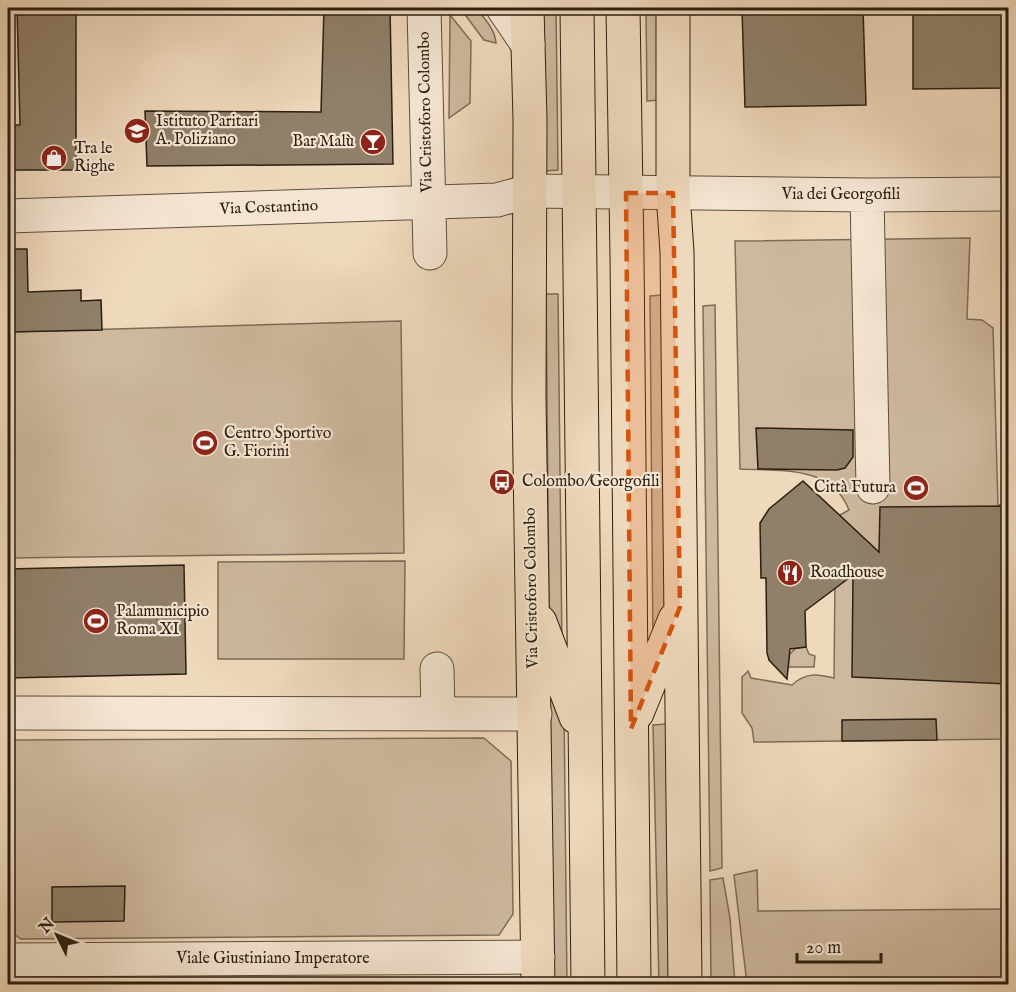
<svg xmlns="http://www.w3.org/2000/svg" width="1016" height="992" font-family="'IM FELL English',serif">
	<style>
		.green { fill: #ceb99f; stroke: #7c6c58; stroke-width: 1.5 }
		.building { fill: #90806a; stroke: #2a1f11; stroke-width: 1.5 }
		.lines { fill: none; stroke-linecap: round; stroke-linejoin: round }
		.minor-casing { stroke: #5b4e3c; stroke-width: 35 }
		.major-casing { stroke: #2a1f11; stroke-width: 35 }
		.minor { stroke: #f5e6d3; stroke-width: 33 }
		.major { stroke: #efd9bc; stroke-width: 33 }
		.marked { fill: #d5530c; fill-opacity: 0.2; stroke: #d5530c; stroke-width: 4.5; stroke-dasharray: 12 8; stroke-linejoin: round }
		.labels { text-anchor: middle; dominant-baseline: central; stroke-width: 4.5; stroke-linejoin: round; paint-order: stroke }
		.street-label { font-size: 16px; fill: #2a1f11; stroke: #f5e6d3 }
		.poi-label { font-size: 16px; fill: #2a1f11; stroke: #f5e6d3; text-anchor: start }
	</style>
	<rect width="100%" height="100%" fill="#efd9bc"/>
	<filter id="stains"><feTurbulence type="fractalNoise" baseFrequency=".00333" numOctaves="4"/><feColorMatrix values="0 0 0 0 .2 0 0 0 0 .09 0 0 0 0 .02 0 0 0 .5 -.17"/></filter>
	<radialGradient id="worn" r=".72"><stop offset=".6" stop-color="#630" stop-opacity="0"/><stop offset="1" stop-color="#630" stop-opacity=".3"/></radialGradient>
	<path class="green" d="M460,8H476C484,18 495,29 496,43L484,40Z
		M542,8H556L558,170L545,171Z
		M646,8H658L661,100L647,101Z
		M450,15L471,41L470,103L449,118Z
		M970,238L967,319L982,320L993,328L998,505H1008V739L754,742L752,728L742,713V677L748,671L751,678L792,685C806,672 817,674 834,678L835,579L841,567L840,515L849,510C832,465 780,471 740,469L735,241Z
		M546,294H558L562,650L549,605Z
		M663,295L665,611L653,648L650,296Z
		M715,305L722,868L710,871L703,306Z
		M401,321L404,553L8,558V332Z
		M405,561L404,659H218V562Z
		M806,647L809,654L815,656L814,667H788L789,655L796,648Z
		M549,660L564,707L567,984H554Z
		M666,724L671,984H659L653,725Z
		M484,738L511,761L513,914L499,935L21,939L8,930V746L13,740Z
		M757,870L758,911L1008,909V984H747L734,875Z
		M723,878L730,918L735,984H711L710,880Z"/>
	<path class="building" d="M17,8H76V170H8V125H20Z
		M324,8H390L393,164L147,166L145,111L321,112Z
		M742,8H863L866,105L745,107Z
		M913,8H1008V88L913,89Z
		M8,249H27L28,292L81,290V301L101,300L102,330L8,332Z
		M756,428L853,430V457L845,468L837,470L758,469Z
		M803,481L879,552L880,507L1008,506V684L852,677L853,575L805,611L806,647L790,649L787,679L769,660L767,653L766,578H761L760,523L769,509Z
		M184,565L186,674L8,678V569Z
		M936,719L937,740L842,741V720Z
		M125,886L124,921L52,922V887Z"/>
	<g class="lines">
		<g class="minor-casing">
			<path id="minor" d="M424,8L430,253
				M503,8L528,45
				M867,195L873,487
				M8,216L497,200L530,191L867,195L1008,194
				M437,669L438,713
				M8,713L535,714
				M8,960L538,957"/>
		</g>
		<g class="major-casing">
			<path id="major" d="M527,8L530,120L529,397L538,984
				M577,8L588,984
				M623,8L627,256L634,984
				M673,8V193L677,252L685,984
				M540,622L576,717
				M637,713L675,619"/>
		</g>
		<use href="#minor" class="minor"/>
		<use href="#major" class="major"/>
	</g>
	<path class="marked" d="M626,193H673L680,607L631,729Z"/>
	<defs>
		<g id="school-disc" transform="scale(1.35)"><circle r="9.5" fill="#8f2418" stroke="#f5e6d3"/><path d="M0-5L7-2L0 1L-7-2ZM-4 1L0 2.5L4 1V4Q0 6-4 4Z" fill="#fff"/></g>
		<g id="bar-disc" transform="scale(1.35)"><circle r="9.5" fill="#8f2418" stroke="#f5e6d3"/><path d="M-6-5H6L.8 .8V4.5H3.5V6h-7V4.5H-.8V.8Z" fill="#fff"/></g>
		<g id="shop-disc" transform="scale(1.35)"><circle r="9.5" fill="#8f2418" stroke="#f5e6d3"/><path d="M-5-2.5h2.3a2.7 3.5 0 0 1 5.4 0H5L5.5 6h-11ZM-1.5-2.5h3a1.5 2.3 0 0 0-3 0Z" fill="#fff"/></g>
		<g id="stadium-disc" transform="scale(1.35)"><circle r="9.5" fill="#8f2418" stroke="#f5e6d3"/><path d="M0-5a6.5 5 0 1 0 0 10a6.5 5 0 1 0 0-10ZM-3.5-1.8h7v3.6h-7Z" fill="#fff"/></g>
		<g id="bus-disc" transform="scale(1.35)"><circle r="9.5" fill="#8f2418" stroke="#f5e6d3"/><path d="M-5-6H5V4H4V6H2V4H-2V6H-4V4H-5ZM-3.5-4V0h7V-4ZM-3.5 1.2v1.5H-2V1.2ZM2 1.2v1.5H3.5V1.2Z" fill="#fff"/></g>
		<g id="restaurant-disc" transform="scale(1.35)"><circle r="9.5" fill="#8f2418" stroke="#f5e6d3"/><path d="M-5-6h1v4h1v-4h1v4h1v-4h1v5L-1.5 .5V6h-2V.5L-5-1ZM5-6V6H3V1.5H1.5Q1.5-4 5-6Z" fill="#fff"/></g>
	</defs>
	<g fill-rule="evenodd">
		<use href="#school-disc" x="137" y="131"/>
		<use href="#bar-disc" x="373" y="142"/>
		<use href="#shop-disc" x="54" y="158"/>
		<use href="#stadium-disc" x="205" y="443"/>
		<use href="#bus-disc" x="502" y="482"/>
		<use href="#stadium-disc" x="916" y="488"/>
		<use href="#restaurant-disc" x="790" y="573"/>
		<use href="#stadium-disc" x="96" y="621"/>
	</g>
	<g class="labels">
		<g class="street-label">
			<text transform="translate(426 112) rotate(-91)">Via Cristoforo Colombo</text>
			<text x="841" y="195">Via dei Georgofili</text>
			<text transform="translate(269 208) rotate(-2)">Via Costantino</text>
			<text transform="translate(532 588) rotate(-91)">Via Cristoforo Colombo</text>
			<text x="273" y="959">Viale Giustiniano Imperatore</text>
		</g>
		<g class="poi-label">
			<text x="156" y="122">Istituto Paritari<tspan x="156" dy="18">A. Poliziano</tspan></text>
			<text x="354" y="142" text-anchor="end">Bar Malù</text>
			<text x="74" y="149">Tra le<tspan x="74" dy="18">Righe</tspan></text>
			<text x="224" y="434">Centro Sportivo<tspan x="224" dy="18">G. Fiorini</tspan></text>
			<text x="522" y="482">Colombo/Georgofili</text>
			<text x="896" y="488" text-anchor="end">Città Futura</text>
			<text x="810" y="573">Roadhouse</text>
			<text x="116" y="612">Palamunicipio<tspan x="116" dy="18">Roma XI</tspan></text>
		</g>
	</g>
	<rect width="1016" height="992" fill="none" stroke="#efd9bc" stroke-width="30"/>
	<rect x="9" y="9" width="998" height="974" fill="none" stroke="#2a1f11" stroke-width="3"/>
	<rect x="15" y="15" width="986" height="962" fill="none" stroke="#2a1f11" stroke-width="1.5"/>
	<g transform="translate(57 935) rotate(313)" stroke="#f5e6d3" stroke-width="4.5" paint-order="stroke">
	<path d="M0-4.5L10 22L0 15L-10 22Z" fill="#2a1f11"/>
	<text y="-9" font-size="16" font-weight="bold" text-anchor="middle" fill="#2a1f11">N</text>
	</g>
	<path d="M797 953v9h84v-9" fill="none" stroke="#2a1f11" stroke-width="3"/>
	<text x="806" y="953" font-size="18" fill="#2a1f11" stroke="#f5e6d3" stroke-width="4.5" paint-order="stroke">20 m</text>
	<rect width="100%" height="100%" filter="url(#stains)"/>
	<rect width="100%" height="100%" fill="url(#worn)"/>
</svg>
